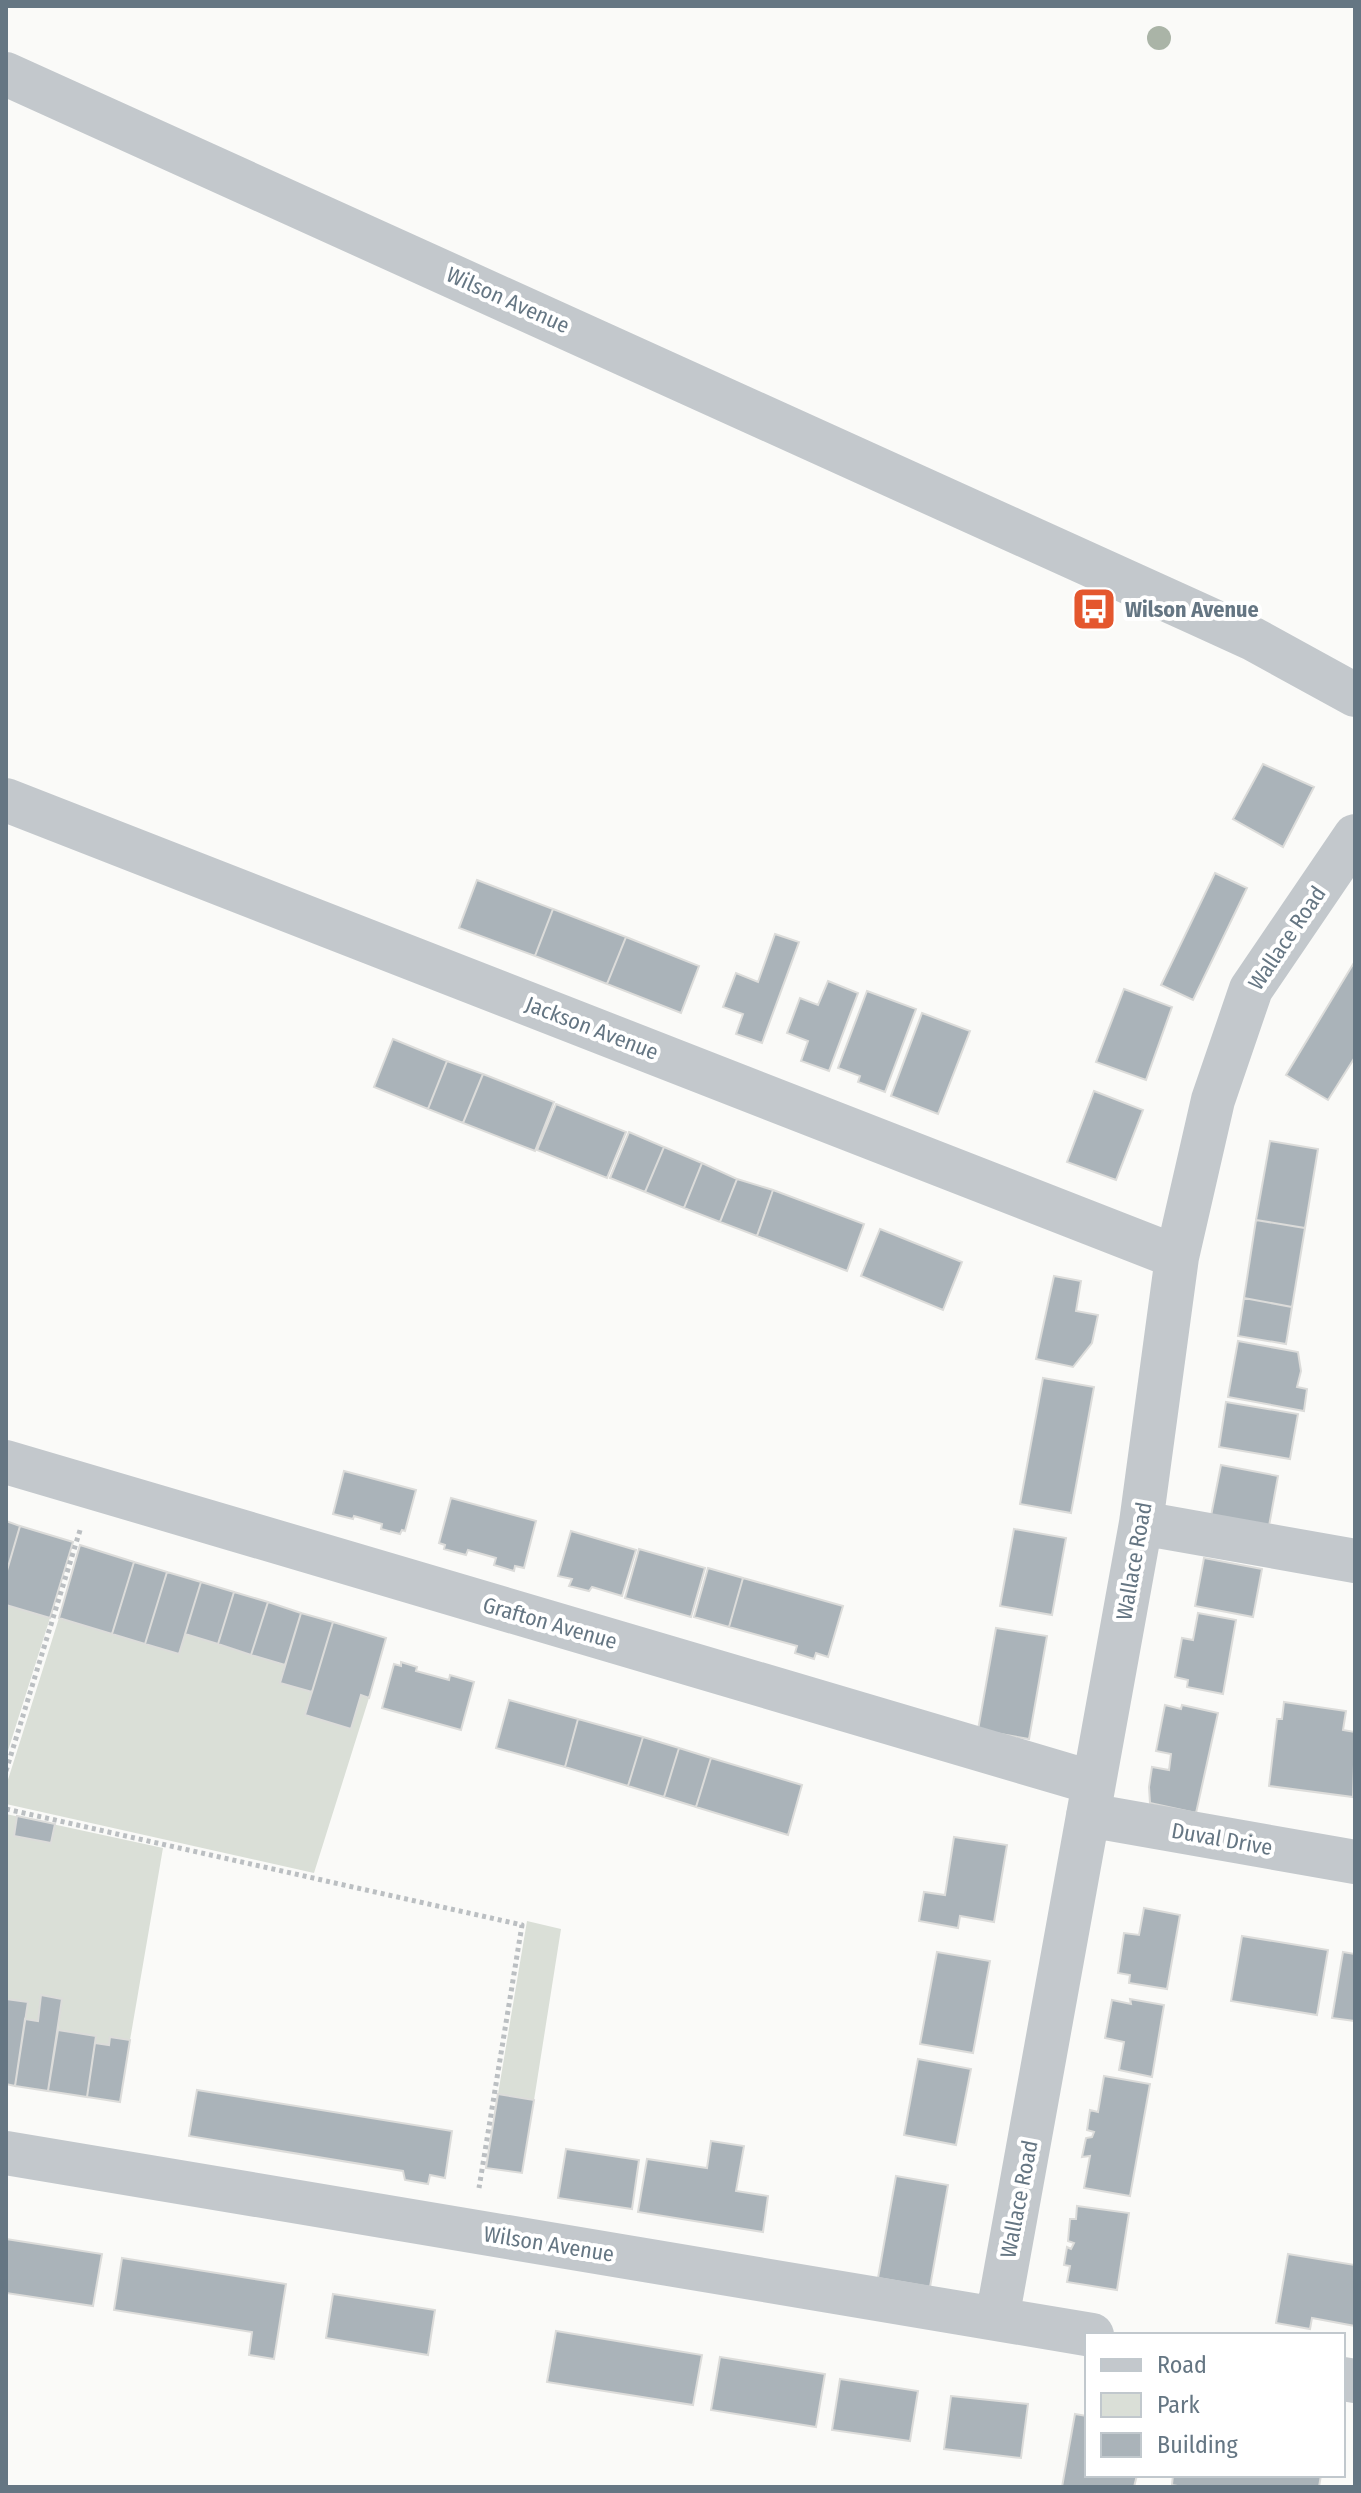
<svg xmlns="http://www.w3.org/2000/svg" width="1361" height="2493" font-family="'Fira Sans Condensed',sans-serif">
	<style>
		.green { fill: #dadfd7 }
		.building { fill: #aab3b9; stroke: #dcdcda; stroke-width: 2 }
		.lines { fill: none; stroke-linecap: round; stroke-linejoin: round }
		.path { stroke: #bbbfc2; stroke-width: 5; stroke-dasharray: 4 4; stroke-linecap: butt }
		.minor { stroke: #c3c8cc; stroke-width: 44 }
		.tree { fill: #aab4a7 }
		.labels { text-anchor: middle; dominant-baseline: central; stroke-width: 8; stroke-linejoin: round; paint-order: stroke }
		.street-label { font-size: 22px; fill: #657683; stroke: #fff }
		.poi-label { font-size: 22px; font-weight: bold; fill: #657683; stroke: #fff; text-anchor: start }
	</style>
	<rect width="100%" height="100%" fill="#fafaf8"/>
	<path class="green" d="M6,1605L50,1618L6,1757Z
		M59,1618L178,1654L185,1634L285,1665L280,1683L312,1692L306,1715L351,1728L361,1695L369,1698L314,1873L6,1804V1786Z
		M6,1814L163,1848L130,2040L109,2045L95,2043V2036L58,2030L62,1999L41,1996L38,2021L25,2019L6,1999Z
		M527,1921L561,1929L534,2100L498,2094Z"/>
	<path class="building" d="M1263,764L1314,787L1283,847L1233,819Z
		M1215,873L1247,888L1193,1000L1161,985Z
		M477,880L553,909L535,956L459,928Z
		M553,909L626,937L607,984L535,956Z
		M775,934L799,942L762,1043L736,1034L743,1014L723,1007L736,973L758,982Z
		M626,937L699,966L681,1013L607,984Z
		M1355,961V1057L1328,1100L1286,1075Z
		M828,981L858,993L829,1071L801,1061L808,1041L787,1033L800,998L818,1005Z
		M1124,989L1172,1007L1146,1080L1096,1062Z
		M867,991L916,1009L885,1092L858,1082L860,1076L838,1068Z
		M922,1013L970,1031L938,1114L891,1096Z
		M393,1039L447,1061L428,1109L374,1087Z
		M447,1061L483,1074L463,1123L428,1109Z
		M483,1074L554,1102L535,1151L463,1123Z
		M1094,1091L1143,1110L1116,1180L1067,1162Z
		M556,1104L626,1132L607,1178L537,1150Z
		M629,1132L664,1147L645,1192L610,1178Z
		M1270,1141L1318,1149L1305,1228L1256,1220Z
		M664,1147L702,1163L684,1208L645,1192Z
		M702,1163L737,1179L720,1222L684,1208Z
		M737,1179L773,1190L757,1236L720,1222Z
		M773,1190L864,1224L847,1271L757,1236Z
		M1256,1220L1305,1228L1292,1307L1244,1298Z
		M880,1229L962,1262L943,1310L861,1276Z
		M1054,1276L1081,1281L1076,1311L1098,1315L1092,1343L1073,1367L1036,1359Z
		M1244,1298L1292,1307L1286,1344L1238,1336Z
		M1238,1341L1298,1352L1301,1371L1297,1387L1307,1389L1304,1411L1228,1397Z
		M1043,1378L1094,1387L1071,1513L1020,1504Z
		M1226,1402L1298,1414L1290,1459L1219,1447Z
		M1221,1465L1278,1476L1269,1526L1211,1516Z
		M344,1471L416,1490L405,1531L402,1530L400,1534L381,1529L382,1524L354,1516L353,1519L333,1514Z
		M451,1498L536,1521L524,1568L515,1566L514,1571L494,1565L496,1558L468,1550L466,1555L444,1549L445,1545L439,1543Z
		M6,1521L20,1526L6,1574Z
		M20,1526L73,1542L50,1618L6,1605V1574Z
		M1014,1529L1066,1538L1052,1615L1000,1606Z
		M571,1531L636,1550L622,1596L592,1587L589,1591L569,1586L572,1579L558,1576Z
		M80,1545L134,1562L112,1634L59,1618Z
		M639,1549L705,1568L691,1617L625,1598Z
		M1204,1558L1262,1569L1253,1617L1195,1606Z
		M134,1562L167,1572L145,1644L112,1634Z
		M708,1568L743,1578L729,1627L694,1617Z
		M167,1572L201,1582L179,1654L145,1644Z
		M743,1578L843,1606L828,1657L816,1653L814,1659L795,1653L797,1646L729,1627Z
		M201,1582L234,1592L218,1644L185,1634Z
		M234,1592L268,1602L251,1655L218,1644Z
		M268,1602L301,1613L285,1665L251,1655Z
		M301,1613L333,1622L312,1692L280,1683Z
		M1198,1613L1236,1620L1223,1694L1187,1687L1188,1680L1175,1677L1182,1638L1193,1640Z
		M333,1622L386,1638L369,1698L361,1695L351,1729L305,1715Z
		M996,1628L1047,1636L1029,1739L978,1730Z
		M401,1662L417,1667L416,1671L449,1680L450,1675L474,1682L461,1730L382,1708L394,1664L401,1666Z
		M509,1700L578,1719L565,1767L496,1748Z
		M1284,1702L1346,1711L1343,1730L1355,1732L1353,1797L1269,1786L1277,1719H1282Z
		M1165,1705L1181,1709L1182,1705L1218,1713L1196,1813L1150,1803L1149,1787L1152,1767L1169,1770L1171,1754L1156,1751Z
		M578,1719L643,1737L628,1786L565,1767Z
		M643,1737L679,1748L664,1797L628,1786Z
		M679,1748L711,1758L696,1807L664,1797Z
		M711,1758L802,1785L788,1835L696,1807Z
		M17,1816L55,1824L51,1843L14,1836Z
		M954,1837L1007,1845L994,1922L960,1916L958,1928L919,1921L924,1892L945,1895Z
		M1144,1908L1180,1915L1167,1989L1129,1983L1130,1975L1118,1973L1124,1933L1139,1935Z
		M1242,1936L1328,1950L1317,2015L1231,2001Z
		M937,1952L990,1961L973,2053L920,2044Z
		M1343,1952L1355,1954V2021L1332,2018Z
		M41,1995L62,1999L48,2091L15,2086L25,2019L38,2021Z
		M6,1999L28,2002L15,2086L6,2084Z
		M1130,1999L1164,2005L1152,2077L1119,2070L1124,2042L1105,2038L1112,2000L1131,2004Z
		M58,2030L96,2036L87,2097L48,2091Z
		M110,2037L130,2040L120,2102L87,2097L95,2043L109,2045Z
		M918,2059L971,2069L956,2145L904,2135Z
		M1104,2076L1150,2084L1130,2196L1084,2188L1090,2156L1082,2157L1086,2138L1092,2137L1094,2132L1087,2130L1090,2110L1098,2112Z
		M197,2090L452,2131L445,2178L430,2175L428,2184L405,2180L403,2171L189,2136Z
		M498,2094L534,2100L522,2173L486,2168Z
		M711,2141L744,2146L736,2191L768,2196L763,2232L638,2212L647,2159L707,2168Z
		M566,2149L639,2160L632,2209L558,2198Z
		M896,2176L948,2185L930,2287L878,2278Z
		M1077,2206L1129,2213L1117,2290L1067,2282L1070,2266L1064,2265L1067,2247L1071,2249L1074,2243L1068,2241L1070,2219H1076Z
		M6,2239L102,2254L93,2306L6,2293Z
		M1288,2254L1355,2265V2326L1312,2318L1310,2329L1276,2323Z
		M122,2258L286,2284L274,2359L249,2355L252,2332L114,2310Z
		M333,2294L435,2310L428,2355L326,2338Z
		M556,2331L702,2355L693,2405L547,2382Z
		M720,2357L825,2374L816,2427L711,2410Z
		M840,2379L918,2391L910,2441L832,2430Z
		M951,2396L1028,2404L1021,2458L944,2449Z
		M1075,2414L1087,2416V2475H1137L1134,2487H1062Z
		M1173,2475H1321L1319,2487H1183L1172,2485Z"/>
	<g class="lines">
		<path class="path" d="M6,1771L81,1527
			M6,1809L522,1925L479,2188"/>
		<path class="minor" d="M6,74L1196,613L1253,639L1355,695
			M6,800L1177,1257
			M6,1462L1094,1783
			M1141,1523L1355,1561
			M1088,1815L1355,1862
			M6,2153L1092,2335
			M997,2319L1141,1523L1177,1257L1213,1100L1251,989L1355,836
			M1343,2379L1355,2381"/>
	</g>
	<circle class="tree" cx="1159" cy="38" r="12"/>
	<defs>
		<g id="bus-square" transform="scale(2.3)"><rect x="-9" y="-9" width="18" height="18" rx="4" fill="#e4572e" stroke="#fff"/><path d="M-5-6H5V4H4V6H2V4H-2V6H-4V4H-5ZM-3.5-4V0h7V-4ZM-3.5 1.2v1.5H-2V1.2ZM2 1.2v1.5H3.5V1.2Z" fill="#fff"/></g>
	</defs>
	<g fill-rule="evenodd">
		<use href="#bus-square" x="1094" y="609"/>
	</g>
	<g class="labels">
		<g class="street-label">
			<text transform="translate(508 300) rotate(24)">Wilson Avenue</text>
			<text transform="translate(1287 938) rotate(-56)">Wallace Road</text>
			<text transform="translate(592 1028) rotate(21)">Jackson Avenue</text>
			<text transform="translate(1134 1561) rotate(-80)">Wallace Road</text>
			<text transform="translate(550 1623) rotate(16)">Grafton Avenue</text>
			<text transform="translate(1222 1839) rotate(10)">Duval Drive</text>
			<text transform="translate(1019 2199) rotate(-79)">Wallace Road</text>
			<text transform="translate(549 2244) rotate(9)">Wilson Avenue</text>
		</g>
		<g class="poi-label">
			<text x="1125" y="609">Wilson Avenue</text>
		</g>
	</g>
	<rect width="1361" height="2493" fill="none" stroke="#657683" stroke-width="16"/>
	<rect x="1085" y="2333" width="260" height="144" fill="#ffffff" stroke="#c1c8cd" stroke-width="2"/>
	<rect x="1101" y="2359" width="40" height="12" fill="#c3c8cc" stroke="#c1c8cd" stroke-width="2"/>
	<text x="1157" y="2373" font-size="24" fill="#657683">Road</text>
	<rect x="1101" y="2393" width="40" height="24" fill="#dadfd7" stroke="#c1c8cd" stroke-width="2"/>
	<text x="1157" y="2413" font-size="24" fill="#657683">Park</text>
	<rect x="1101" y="2433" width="40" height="24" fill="#aab3b9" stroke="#c1c8cd" stroke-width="2"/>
	<text x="1157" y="2453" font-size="24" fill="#657683">Building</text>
</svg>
